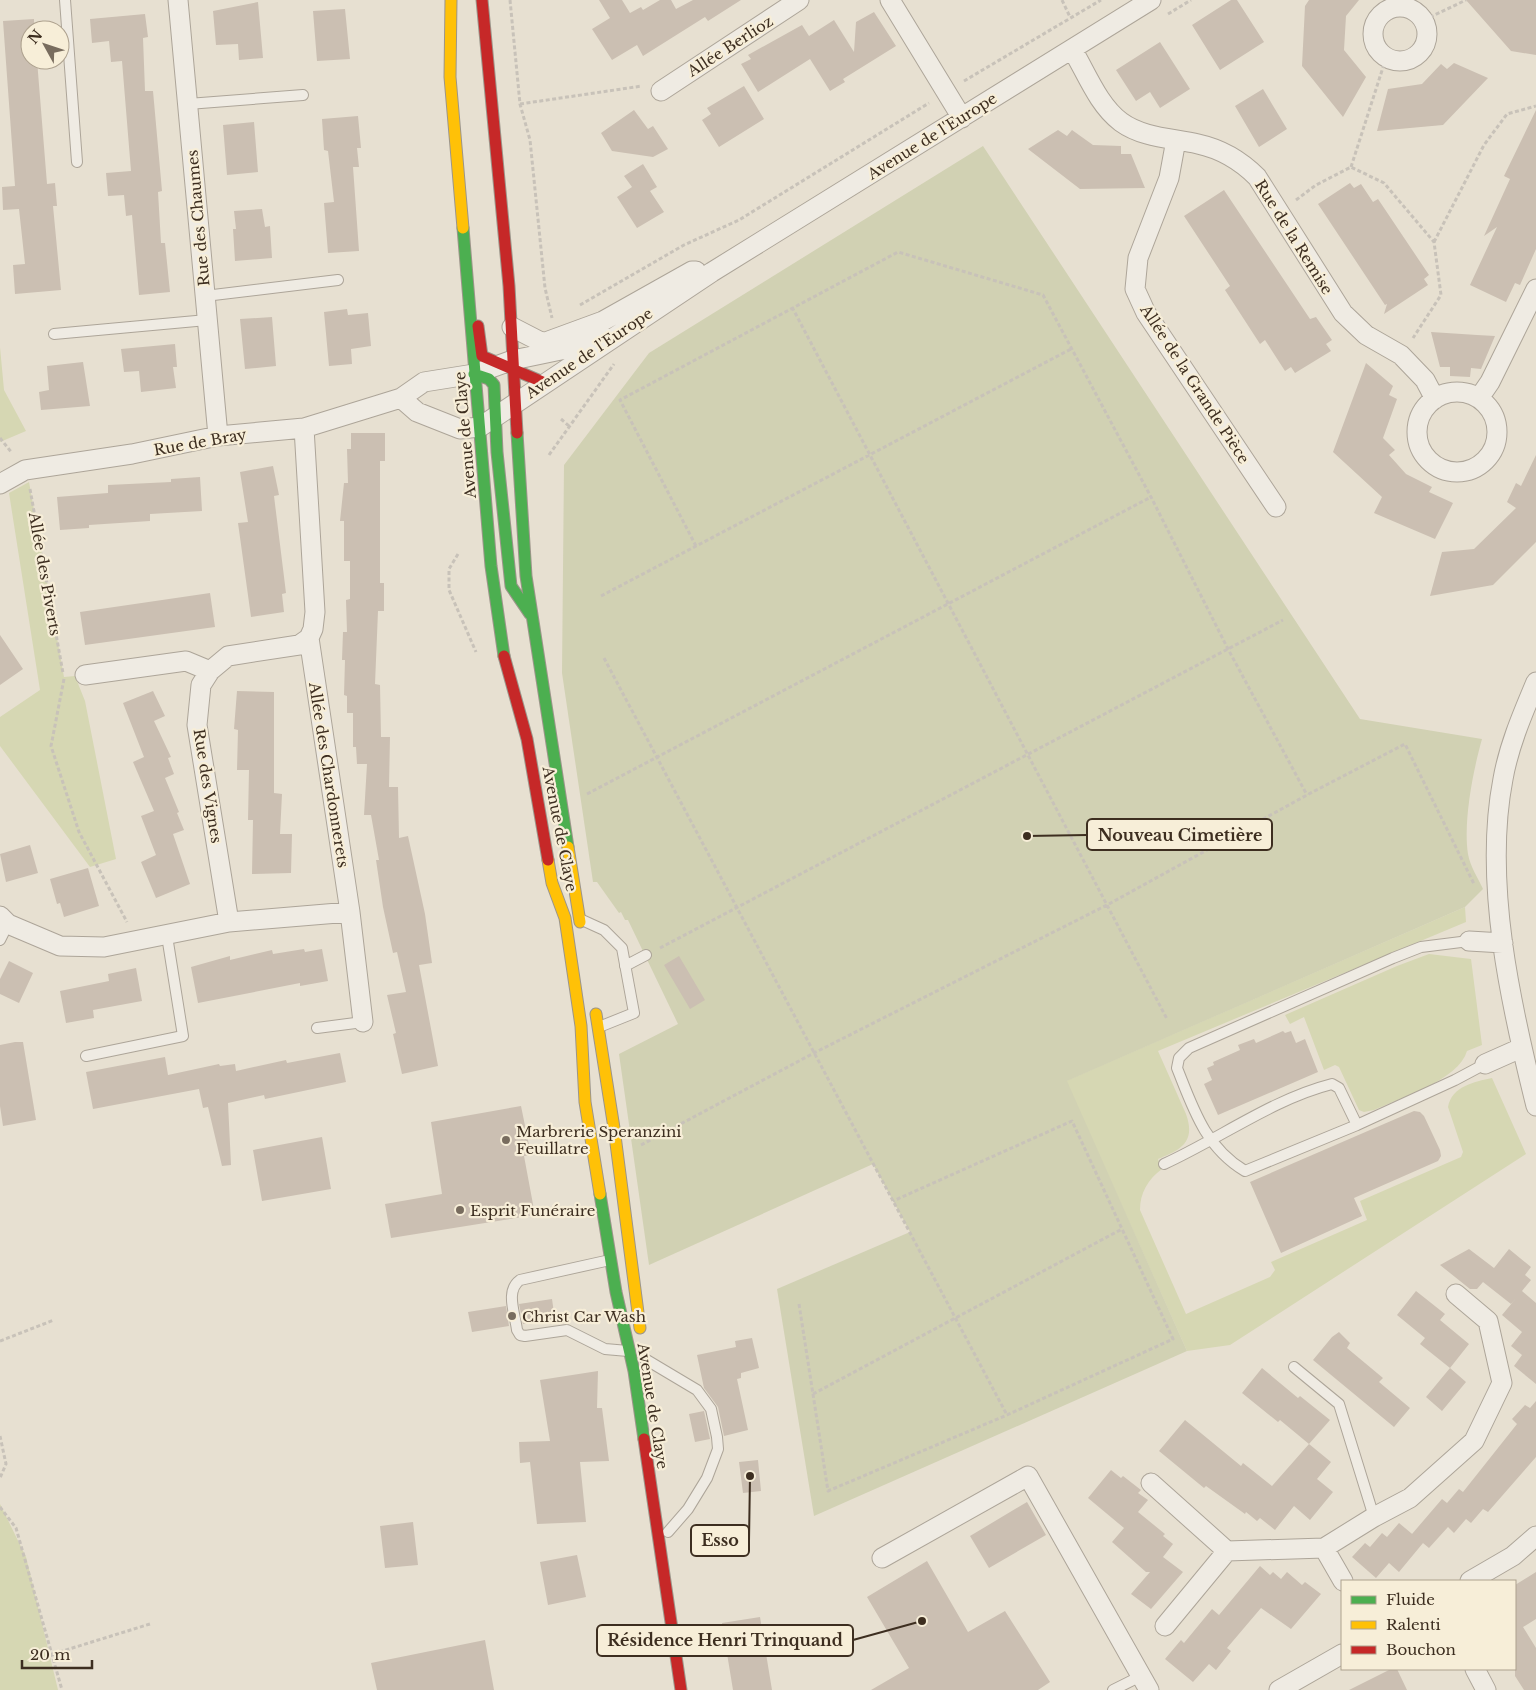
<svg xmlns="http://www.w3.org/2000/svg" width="1536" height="1690" font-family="'Libre Baskerville',serif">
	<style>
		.green { fill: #d6d7b3 }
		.cemetery { fill: #d1d1b3 }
		.building { fill: #cbbfb2 }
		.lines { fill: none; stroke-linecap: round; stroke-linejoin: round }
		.lane-casing { stroke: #ada599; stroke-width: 12 }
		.street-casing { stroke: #ada599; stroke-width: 21 }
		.fast-casing { stroke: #9c958a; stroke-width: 13 }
		.slow-casing { stroke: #9c958a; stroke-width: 13 }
		.jam-casing { stroke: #9c958a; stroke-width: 13 }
		.path { stroke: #c8c2b9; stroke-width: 3; stroke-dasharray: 4 2.5; stroke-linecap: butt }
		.lane { stroke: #efebe3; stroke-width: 10 }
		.street { stroke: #efebe3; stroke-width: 19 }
		.fast { stroke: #4caf50; stroke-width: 11 }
		.slow { stroke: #ffc107; stroke-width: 11 }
		.jam { stroke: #c62828; stroke-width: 11 }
		.poi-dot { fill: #786c5e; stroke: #f7eed8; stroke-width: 2 }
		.labels { text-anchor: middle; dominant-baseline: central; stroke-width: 4.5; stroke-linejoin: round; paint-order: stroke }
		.street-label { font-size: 15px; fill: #3d2e20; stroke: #f7eed8 }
		.poi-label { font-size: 15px; fill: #3d2e20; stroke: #f7eed8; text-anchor: start }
		.leader { fill: none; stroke: #3d2e20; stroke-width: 2 }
		.callout-dot { fill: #3d2e20; stroke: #f7eed8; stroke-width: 2 }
		.callout { fill: #f7eed8; stroke: #3d2e20; stroke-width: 2 }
		.callout-label { font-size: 16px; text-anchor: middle; font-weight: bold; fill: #3d2e20 }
	</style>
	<rect width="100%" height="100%" fill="#e7e0d1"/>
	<path class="green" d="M0,347L4,390L26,431L0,442Z
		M29,482L64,677L75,676L85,701L116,859L90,867L0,746V717L40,690L9,493Z
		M1465,907L1466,922L1158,1051L1186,1114C1196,1142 1181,1150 1158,1159L1162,1169C1148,1179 1140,1193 1140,1210L1186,1314L1270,1277L1275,1270L1271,1262L1367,1220L1360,1201L1461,1157L1463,1152L1448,1107C1452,1086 1474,1082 1492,1078L1526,1154L1230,1345L1187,1351L1066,1081Z
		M1429,954L1471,959L1482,1045L1467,1051C1459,1080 1400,1098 1374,1110L1364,1112L1359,1110L1339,1067L1335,1065L1324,1070L1304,1017L1290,1024L1285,1015L1397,966Z
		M0,1504L26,1557L58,1690H0Z"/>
	<path class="cemetery" d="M983,146L1360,719L1482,739C1473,771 1463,822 1468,854C1470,866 1478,878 1483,889L1465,907L1067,1081L1187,1351L814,1516L777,1289L910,1232L873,1164L649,1265L619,1054L678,1024L628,920H625L621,912L619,913L597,882H593L562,673L564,465L649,353Z"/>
	<path class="building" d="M599,0H622L630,13L641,7L643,10L660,0H671L676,9L693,0H741L708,21L705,17L643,56L637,45L612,60L592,29L610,18Z
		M1231,0H1237L1264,42L1220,70L1192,25Z
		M1309,0H1359L1346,16L1344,50L1366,77L1343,117L1302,66L1305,6Z
		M1466,0H1536V55L1511,51Z
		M258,2L263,58L239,60L238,44L216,45L213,11Z
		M345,9L350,59L317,61L313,11Z
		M874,12L896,46L843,79L845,82L830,91L810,59L758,92L741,64L751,59L748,55L802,25L809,36L834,20L854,52L856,22Z
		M145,14L148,37L143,38L145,91H153L162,191L158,192L161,243H165L170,292L139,295L132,215L126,216L124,195L108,196L106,173L131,171L122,61L111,62L109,41L92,43L90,19Z
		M34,19V30H30V60H37L47,184L55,183L57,206H53L61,290L15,294L13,265L25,264L19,209L3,210L2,187L15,186L3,21Z
		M1160,42L1190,89L1160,108L1150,92L1136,101L1116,70Z
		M1454,63L1488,78L1443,125L1377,131L1388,89L1422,84L1441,64L1447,69Z
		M744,86L764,119L719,147L702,120L711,114L707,108Z
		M1263,89L1287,129L1259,147L1235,106Z
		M634,110L648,129L653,126L668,149L653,157L612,151L601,133Z
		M1536,110V249L1520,285L1515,283L1506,302L1470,285L1497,227L1484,236L1510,179L1504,176Z
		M358,116L361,148H357L359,167H353L359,251L328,253L324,203L334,202L328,151L324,150L322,119Z
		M254,122L258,172L227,175L223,125Z
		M1058,130L1067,136L1072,130L1093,145L1121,146V154H1131L1145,188L1080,189L1028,149Z
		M643,164L657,187L650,191L664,212L637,228L617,197L632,187L624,176Z
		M1350,183L1354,188L1361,184L1373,202L1378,199L1429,275L1424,279L1428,285L1384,314L1387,304L1385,305L1318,204Z
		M1224,190L1310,319L1316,317L1332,340L1326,344L1331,351L1295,373L1291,367L1285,371L1265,340L1260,344L1225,290L1230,286L1184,216Z
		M262,209L265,227L270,226L272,258L235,261L233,229H236L234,211Z
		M347,309L348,315L368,313L371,346L351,349L352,364L329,366L324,312Z
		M272,317L276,366L245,369L240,319Z
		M1431,332L1477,335L1495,336L1481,369L1471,368L1470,377L1450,376V367H1440Z
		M175,344L177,367H173L176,388L141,392L139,371L124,372L121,349Z
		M83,362L90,406L41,410L39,392L49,390L47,366Z
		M1366,363L1393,386L1389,395L1397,399L1383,438L1395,450L1389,455L1406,474L1432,487L1429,492L1453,503L1435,539L1374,513L1382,497L1333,452Z
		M351,433H385V461H380V583H384V611H378L375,684L380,685L381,737H390L389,787H398L399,838L408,836L425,914L432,963L419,965L438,1066L402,1074L393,1034L396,1033L387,995L406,992L397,952L393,953L383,907L376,860H379L371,815H364L367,764H357L356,747H353V713H347V696L344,695L345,660H342L343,632H347L346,600L350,599V561H344V521H340L344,483H348L347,449H351Z
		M1536,455V542L1493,585L1430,596L1442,552L1474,549L1516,508L1507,502L1516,483L1521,486Z
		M273,466L279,495L274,496L286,593L282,594L284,612L251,617L238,523L248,522L240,472Z
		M200,477L202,511L150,514V521L89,525V528L60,530L57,497L108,493V485L171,482V479Z
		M210,593L215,627L85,645L80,612Z
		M0,635L23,669L0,685Z
		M153,691L165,716L154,721L171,757L168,758L174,774L165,778L179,812L177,813L184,830L173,834L190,884L156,898L141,862L156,855L141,816L154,811L133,762L144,757L123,703Z
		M237,691L274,692V793L282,794L280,834H292L291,873L252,874L253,820H248L249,770H237L238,730L234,729Z
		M30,845L38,873L6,882L0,854Z
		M88,868L99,906L64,917L60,903L57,904L50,879Z
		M304,949L305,952L322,949L328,981L300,986V983L198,1003L191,967L230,956V960L272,950L273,954Z
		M679,956L705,1000L690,1009L664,965Z
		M9,961L33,973L19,1003L0,994V979Z
		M136,968L142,1001L93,1010L94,1018L66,1023L60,991L109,981L108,974Z
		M1283,1031L1285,1033L1291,1031L1296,1043L1305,1039L1318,1072L1218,1115L1204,1084L1212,1080L1207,1068L1214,1065L1213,1062L1240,1050L1238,1045L1254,1039L1256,1043Z
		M15,1042H23L36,1120L3,1126L0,1106V1045Z
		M340,1053L346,1082L265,1099L264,1095L228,1103L231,1165L222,1166L208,1107L203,1108L199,1089L93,1109L86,1072L165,1057L168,1075L219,1064L220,1066L235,1064L236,1071L286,1060L287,1063Z
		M521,1106L531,1155L524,1156L535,1215L391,1238L385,1204L442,1194L431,1122Z
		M1414,1111L1420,1112L1424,1116L1440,1150L1441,1156L1438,1161L1354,1198L1362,1216L1281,1253L1250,1182Z
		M322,1137L331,1189L262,1201L253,1150Z
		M1469,1249L1494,1268L1509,1249L1531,1267L1525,1275L1531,1280L1522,1291L1536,1303V1384L1514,1366L1522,1355L1511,1346L1522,1332L1502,1315L1517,1297L1511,1304L1483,1282L1477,1289H1470L1440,1265Z
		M1416,1291L1445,1314L1440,1320L1469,1344L1450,1368L1420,1344L1425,1338L1397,1315Z
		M552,1299L555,1320L523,1324L519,1304Z
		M506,1306L509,1326L472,1332L468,1312Z
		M1339,1332L1350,1343L1347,1348L1383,1378L1379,1382L1410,1408L1394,1427L1313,1360L1332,1337Z
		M752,1338L759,1368L741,1373V1378L737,1379L748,1430L724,1436L718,1407L704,1388L697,1355L736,1347L735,1341Z
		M1262,1368L1298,1398L1300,1396L1330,1420L1309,1444L1280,1420L1278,1422L1242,1393Z
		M1450,1368L1466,1382L1442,1411L1426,1397Z
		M598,1371L597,1408H602L609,1461L580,1462L586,1522L537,1524L530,1462L520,1463L519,1442L550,1441L540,1380Z
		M1536,1401V1457L1488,1512L1483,1509L1471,1523L1466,1519L1454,1533L1448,1527L1429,1548L1412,1534L1442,1499L1447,1503L1459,1489L1463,1492L1517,1424L1512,1419L1525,1405L1530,1408Z
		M704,1411L710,1439L695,1442L689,1414Z
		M1185,1420L1241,1466L1243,1463L1272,1486L1309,1444L1331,1462L1317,1479L1333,1492L1310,1520L1294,1506L1275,1530L1260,1518L1257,1521L1246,1512L1245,1514L1206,1486L1204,1488L1159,1451Z
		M758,1460L761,1491L743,1493L739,1462Z
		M1111,1470L1121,1478L1123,1476L1141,1490L1138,1493L1148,1500L1138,1512L1165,1534L1163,1536L1173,1544L1163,1557L1183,1572L1151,1609L1131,1594L1150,1572H1146L1112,1542L1124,1528L1088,1498Z
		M1027,1502L1046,1535L989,1568L970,1536Z
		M413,1522L418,1565L385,1568L380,1526Z
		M1399,1523L1423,1543L1399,1572L1389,1563L1376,1578L1352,1557L1365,1543L1370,1547L1382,1533L1387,1537Z
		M577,1555L586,1597L548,1605L540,1562Z
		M927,1561L968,1632L1005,1611L1050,1682L1038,1690H871L909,1668L867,1597Z
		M1260,1566L1270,1575L1273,1572L1281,1579L1287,1572L1302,1585L1305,1582L1321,1594L1291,1629L1261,1608L1227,1648L1231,1651L1216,1670L1209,1664L1193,1682L1165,1659L1181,1640L1184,1643L1212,1609L1219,1615Z
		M1536,1572V1619L1523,1627L1536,1648V1690H1524L1515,1676V1585Z
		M760,1617L772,1690H733L722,1623Z
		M485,1640L494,1690H377L371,1663Z
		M1391,1669H1397L1407,1690H1349Z"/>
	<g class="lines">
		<g class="lane-casing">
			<path id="lane" d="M65,0L77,162
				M188,104L303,95
				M205,296L338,280
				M54,334L207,320
				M582,920L604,930L622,948L634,1013L599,1027
				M0,940L8,924
				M1469,941L1421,947L1393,958L1189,1048L1179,1058L1177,1068C1193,1108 1205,1147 1245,1171L1357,1125L1455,1080L1485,1064
				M625,966L646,955
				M317,1028L363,1022
				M86,1056L183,1036L167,936
				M1164,1164C1219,1139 1273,1099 1332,1084L1339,1088L1357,1125
				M610,1260L520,1280C505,1291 515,1313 517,1330L520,1335L525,1336L567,1330L605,1349L628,1351
				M645,1359L697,1390L711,1409L717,1437L718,1449L707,1478L688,1509L668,1532
				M1294,1367L1339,1404L1374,1517
				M1113,1690L1141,1676"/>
		</g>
		<g class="street-casing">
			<path id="street" d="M178,0L218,436
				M890,0L962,118
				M1373 34a27 27 0 1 1 54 0a27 27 0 1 1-54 0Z
				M1072,49C1086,72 1098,105 1121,122C1143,138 1172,138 1198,144C1221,149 1241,161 1257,177L1343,313L1366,335L1401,355L1425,380L1435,399
				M661,91L799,0
				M1176,140L1169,178L1138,258L1135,289L1146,313L1276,507
				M512,327L543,343L603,321L692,271H696
				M1417 432a40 40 0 1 1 80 0a40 40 0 1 1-80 0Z
				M401,398L417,412L460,429L480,427L712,272L1151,0
				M1479,398L1490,382L1536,289
				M0,484L25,470L132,454L218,436L304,428L401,398L424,382L474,374L513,360L561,350L580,344L601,332
				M309,638L350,912L363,1022
				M85,675L186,661L210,671
				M1536,682C1523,713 1509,745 1503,779C1483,882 1511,1006 1536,1106
				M0,916L8,924L60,946L104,947L229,922L197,725L201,685L210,671L228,656L299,645L309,638L313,629L315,612L304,428
				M229,922L350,912
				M1469,941L1503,943
				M1485,1064L1521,1048
				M1151,1483L1227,1551L1324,1548L1374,1517L1410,1498L1474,1441L1502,1383L1488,1321L1456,1294
				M1324,1548L1343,1581
				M882,1558L1028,1476L1149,1690
				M1470,1581L1513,1556L1536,1536
				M1165,1626L1227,1551
				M1475,1669L1486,1690
				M1279,1690L1342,1654"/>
		</g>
		<g class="fast-casing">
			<path id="fast" d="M463,228L491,566L504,656
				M474,374L489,379L494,385L497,452L511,586L530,614
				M517,433L526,576L568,847
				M600,1194L616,1292L634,1371L644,1439"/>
		</g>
		<g class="slow-casing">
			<path id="slow" d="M451,0L450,77L463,228
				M568,847L580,922
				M548,860L552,883L565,918L581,1026L585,1102L600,1194
				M596,1014L614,1128L640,1328"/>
		</g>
		<g class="jam-casing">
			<path id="jam" d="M482,0L509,286L517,433
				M478,326L482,356L545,383
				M504,656L527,739L548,860
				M644,1439L681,1690"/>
		</g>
		<path class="path" d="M510,0L520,104L530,140L545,288L552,318
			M1062,0L1070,17
			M1168,14L1191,0
			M1424,20L1466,0
			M964,81L1101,0
			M520,104L642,86
			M1351,167L1386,58
			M1296,200L1316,185L1351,167L1384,183L1434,242L1441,295L1413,338
			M1434,242L1484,145L1507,114L1536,106
			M580,305L684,245L739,220L929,103
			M792,307L1167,1019
			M561,419L569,426
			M0,438L12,453
			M549,455L614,364
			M30,489L63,673
			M696,546L620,400L898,252L1043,295L1151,497L1228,649L1307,795
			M458,554L449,569V590L476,652
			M601,596L1071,349
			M604,658L1007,1415
			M64,679L51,746L79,832L127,922
			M587,794L1151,497
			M660,948L1283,620
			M641,1145L814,1053L1107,905L1307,795L1405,744L1474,884
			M799,1304L828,1491L1007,1415L1173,1339L1072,1121L893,1201
			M0,1341L54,1320
			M813,1394L1122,1229
			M0,1436L6,1464L0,1478
			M0,1507L16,1528L62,1690
			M53,1654L150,1624"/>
		<use href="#lane" class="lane"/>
		<use href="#street" class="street"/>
		<use href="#fast" class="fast"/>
		<use href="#slow" class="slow"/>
		<use href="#jam" class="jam"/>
	</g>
	<g class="poi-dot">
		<circle cx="506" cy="1140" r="5"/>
		<circle cx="460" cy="1210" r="5"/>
		<circle cx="512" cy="1316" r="5"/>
	</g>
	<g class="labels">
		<g class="street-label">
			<text transform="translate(730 46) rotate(-33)">Allée Berlioz</text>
			<text transform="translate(932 136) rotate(-32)">Avenue de l'Europe</text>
			<text transform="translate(198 218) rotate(-95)">Rue des Chaumes</text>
			<text transform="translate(1294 237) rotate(58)">Rue de la Remise</text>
			<text transform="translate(589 353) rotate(-34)">Avenue de l'Europe</text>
			<text transform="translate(1195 384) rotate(57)">Allée de la Grande Pièce</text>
			<text transform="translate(465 435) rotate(-95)">Avenue de Claye</text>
			<text transform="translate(200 442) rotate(-10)">Rue de Bray</text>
			<text transform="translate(45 574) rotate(80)">Allée des Piverts</text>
			<text transform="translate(329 775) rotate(81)">Allée des Chardonnerets</text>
			<text transform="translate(208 786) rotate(81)">Rue des Vignes</text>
			<text transform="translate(560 829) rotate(79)">Avenue de Claye</text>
			<text transform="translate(653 1406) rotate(81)">Avenue de Claye</text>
		</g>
		<g class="poi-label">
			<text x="516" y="1131">Marbrerie Speranzini<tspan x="516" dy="17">Feuillatre</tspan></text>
			<text x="470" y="1210">Esprit Funéraire</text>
			<text x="522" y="1316">Christ Car Wash</text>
		</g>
	</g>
	<path class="leader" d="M1027 836L1087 835M750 1476L749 1541M922 1621L853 1640"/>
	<g class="callout-dot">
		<circle cx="1027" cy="836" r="5"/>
		<circle cx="750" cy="1476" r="5"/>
		<circle cx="922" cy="1621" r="5"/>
	</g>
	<g class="callout">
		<rect x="1087" y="819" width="185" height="31" rx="5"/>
		<rect x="691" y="1525" width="58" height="31" rx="5"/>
		<rect x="597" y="1625" width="256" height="31" rx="5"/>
	</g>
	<g class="callout-label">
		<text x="1180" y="841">Nouveau Cimetière</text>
		<text x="720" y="1546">Esso</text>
		<text x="725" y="1646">Résidence Henri Trinquand</text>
	</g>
	<rect x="1341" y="1580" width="175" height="90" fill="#f7eed8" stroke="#ada18e"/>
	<rect x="1351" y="1596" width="25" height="8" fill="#4caf50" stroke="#ada18e"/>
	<text x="1386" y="1605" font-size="15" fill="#3d2e20">Fluide</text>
	<rect x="1351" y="1621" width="25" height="8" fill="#ffc107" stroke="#ada18e"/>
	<text x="1386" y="1630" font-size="15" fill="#3d2e20">Ralenti</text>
	<rect x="1351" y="1646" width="25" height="8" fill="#c62828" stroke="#ada18e"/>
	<text x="1386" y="1655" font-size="15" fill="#3d2e20">Bouchon</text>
	<g transform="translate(45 45) rotate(310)"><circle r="24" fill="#f7eed8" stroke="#ada18e"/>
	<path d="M0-4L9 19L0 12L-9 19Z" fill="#786c5e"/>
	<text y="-8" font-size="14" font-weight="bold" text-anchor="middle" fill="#3d2e20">N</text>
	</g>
	<path d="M22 1660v8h70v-8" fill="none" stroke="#3d2e20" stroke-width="2.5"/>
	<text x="30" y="1660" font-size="15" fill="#3d2e20" stroke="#f7eed8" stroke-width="4" paint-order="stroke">20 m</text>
</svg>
